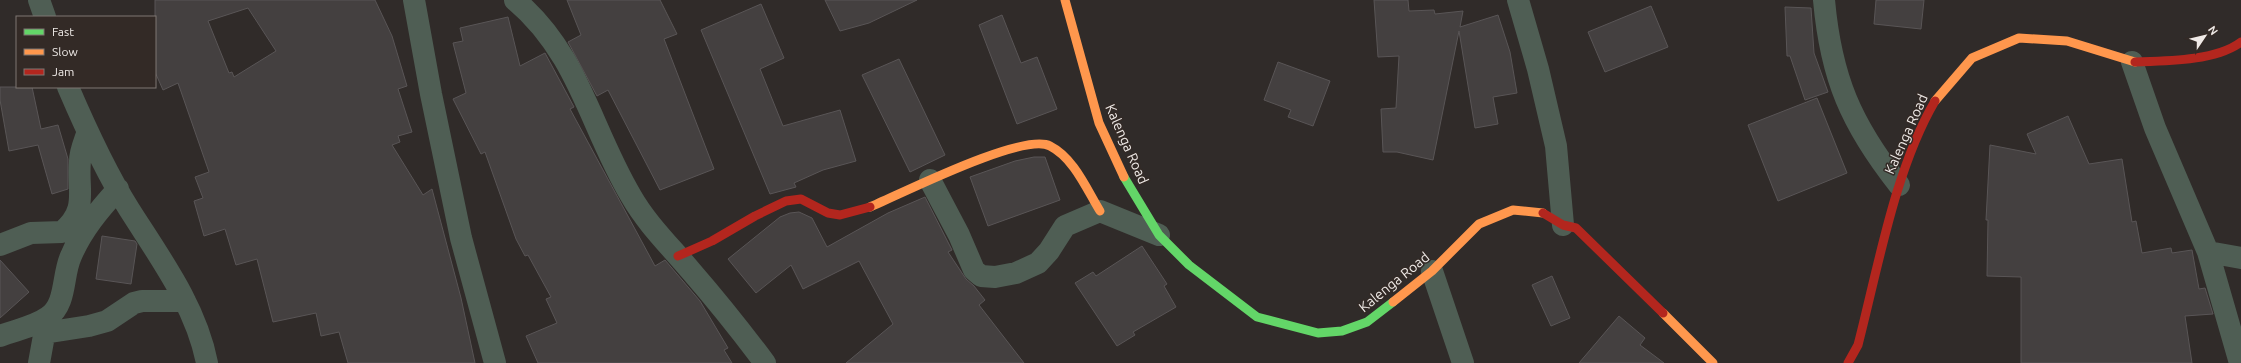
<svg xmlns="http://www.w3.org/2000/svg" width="2241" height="363" font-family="Ubuntu,sans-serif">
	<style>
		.building { fill: #444040; stroke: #595556; fill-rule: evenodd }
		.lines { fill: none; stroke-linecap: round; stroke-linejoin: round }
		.street { stroke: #4f5e54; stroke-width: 22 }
		.fast { stroke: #63d668; stroke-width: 9 }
		.slow { stroke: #ff974d; stroke-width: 9 }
		.jam { stroke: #b3261e; stroke-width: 9 }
		.labels { text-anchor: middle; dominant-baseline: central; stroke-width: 3; stroke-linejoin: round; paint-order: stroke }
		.street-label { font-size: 14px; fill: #efeae7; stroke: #332a26 }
	</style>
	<rect width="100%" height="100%" fill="#302b29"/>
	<path class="building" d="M155,0H375L392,36L407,86L398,89L412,132L398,136L400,142L392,145L423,195L432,189L461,298L475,363H348L339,332L321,336L316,313L273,322L257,259L236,265L225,229L204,236L194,201L203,198L195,177L209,172L178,83L163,90L155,72ZM248,8L276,51L234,77L232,72L229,73L208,21Z
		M567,0H660L677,34L664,39L714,169L660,190L608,90L597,96L568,42L581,35Z
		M825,0H917L869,23L840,31Z
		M1374,0H1408L1409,11L1434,10L1435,14L1463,11L1460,27L1498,15L1510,52L1517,93L1493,97L1498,124L1475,128L1459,31L1433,160L1397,152H1383L1381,109L1396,108L1399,56L1378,57Z
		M1876,0H1924L1921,29L1874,24Z
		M761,4L784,58L760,69L783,126L840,110L856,161L823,170L794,183L796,187L770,194L701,30Z
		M1651,6L1668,47L1605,72L1588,32Z
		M1785,7L1811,8L1814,53L1828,92L1805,100L1790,56H1787Z
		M1002,15L1021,63L1037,57L1057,109L1017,124L979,25Z
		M508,17L520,66L545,53L574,107L570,109L655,266L665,260L700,301L728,348L724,350L732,363H538L526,336L557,323L546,299L551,297L528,255L525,256L516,239L485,152L481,154L453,99L466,93L453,43L463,41L460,28Z
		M899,59L945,155L910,172L862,75Z
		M1278,62L1330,81L1313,126L1288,117L1291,110L1264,100Z
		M0,87H32L41,129L58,125L68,159V189L52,194L38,145L9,151L0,100Z
		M1817,98L1847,173L1778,201L1748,125Z
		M2068,116L2089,164L2122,159L2132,222L2136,221L2142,253L2171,248L2172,253L2192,250L2199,289L2205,288L2213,314L2185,316L2192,363H2021V277L1987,276L1988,220H1986L1990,145L2036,154L2027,134Z
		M1034,157H1045L1060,200L988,226L970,177L1015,161Z
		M925,197L952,250L948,252L966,279L974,286L985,300L979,305L1024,363H846L893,324L859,261L803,289L791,265L756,293L728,259L780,217L790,213L799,212L812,218L827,247L888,213Z
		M102,236L135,241L137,244L131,284L96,279Z
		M1142,246L1167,284L1164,286L1176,307L1133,332L1135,335L1117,346L1075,283L1093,272L1096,276Z
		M0,260L29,292L0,318Z
		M1552,276L1570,318L1551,326L1532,285Z
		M1619,316L1645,338L1640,345L1664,363H1579Z"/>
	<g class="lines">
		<path class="street" d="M39,0L45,17
			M414,0L431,94L461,238L495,363
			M515,0C579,54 590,127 631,196C647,224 670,246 691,271C717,301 741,331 765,363
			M1518,0L1538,69L1556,146L1563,225
			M1824,0C1831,78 1851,124 1899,185
			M2132,62L2155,128L2208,252L2240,363
			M68,87C86,129 105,171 129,209C160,258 196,306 207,363
			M930,180L959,235L974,270L981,276L995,277L1016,273L1038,263L1049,251L1065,226L1100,211L1159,235
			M0,245L31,233L62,232C89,209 77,191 80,161C80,151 84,143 87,134
			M2208,252L2241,258
			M1432,271L1463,363
			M44,333L89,326L107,321L134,303L142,301H185
			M0,336C15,330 34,327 48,317C67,304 62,275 71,256C82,230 99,210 118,189
			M39,363L47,319"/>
		<path class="fast" d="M1124,177L1159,235L1189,265L1257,317L1318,333L1342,331L1367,322L1393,302"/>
		<path class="slow" d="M1065,0L1099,123L1124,177
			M1935,101L1972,58L2019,38L2067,41L2135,62
			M870,207C901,194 1023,132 1050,146C1074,158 1087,190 1100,211
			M1393,302L1432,271L1479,224L1513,210L1543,213
			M1663,313L1713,363"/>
		<path class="jam" d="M2135,62C2166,61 2216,61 2241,42
			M1543,213L1563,225L1576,228L1663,313
			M678,256L712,241L755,216L786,201L801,199L828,213L840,215L870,207
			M1848,363L1858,345C1878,268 1895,169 1935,101"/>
	</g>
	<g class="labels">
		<g class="street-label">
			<text transform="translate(1906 134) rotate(-66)">Kalenga Road</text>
			<text transform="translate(1127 144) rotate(66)">Kalenga Road</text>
			<text transform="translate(1394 282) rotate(-39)">Kalenga Road</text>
		</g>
	</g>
	<rect x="16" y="16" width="140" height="72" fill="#332a26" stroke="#7e7773"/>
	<rect x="24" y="29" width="20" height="6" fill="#63d668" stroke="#7e7773"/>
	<text x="52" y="36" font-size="12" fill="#efeae7">Fast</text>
	<rect x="24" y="49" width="20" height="6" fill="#ff974d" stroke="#7e7773"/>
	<text x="52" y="56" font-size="12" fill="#efeae7">Slow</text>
	<rect x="24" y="69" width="20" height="6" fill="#b3261e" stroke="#7e7773"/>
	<text x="52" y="76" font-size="12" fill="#efeae7">Jam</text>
	<g transform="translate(2205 36) rotate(55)" stroke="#332a26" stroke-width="3" paint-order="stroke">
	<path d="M0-3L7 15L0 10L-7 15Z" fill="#efeae7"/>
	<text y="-6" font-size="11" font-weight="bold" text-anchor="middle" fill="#efeae7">N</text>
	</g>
</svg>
